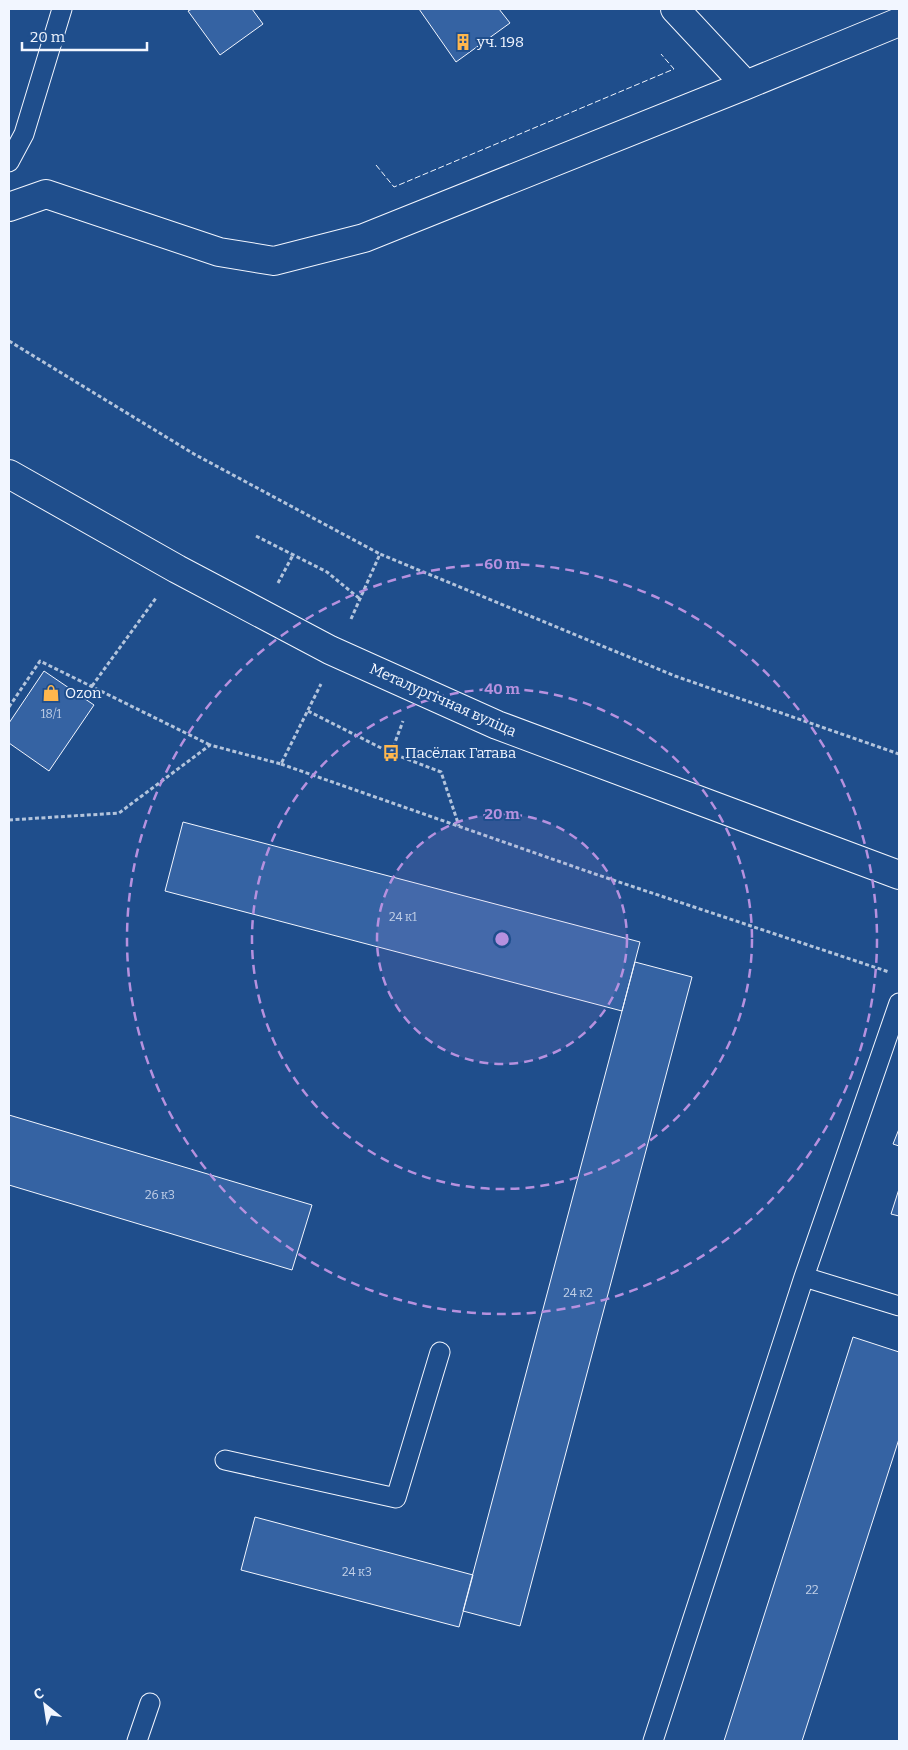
<svg xmlns="http://www.w3.org/2000/svg" width="908" height="1750" font-family="Bitter,serif">
	<style>
		.building { fill: #3563a3; stroke: #f2f6ff }
		.lines { fill: none; stroke-linecap: round; stroke-linejoin: round }
		.lane-casing { stroke: #f2f6ff; stroke-width: 21 }
		.street-casing { stroke: #f2f6ff; stroke-width: 30 }
		.secondary-casing { stroke: #f2f6ff; stroke-width: 30 }
		.path { stroke: #b3c4dc; stroke-width: 3; stroke-dasharray: 4 2.5; stroke-linecap: butt }
		.lane { stroke: #1f4e8c; stroke-width: 19 }
		.street { stroke: #1f4e8c; stroke-width: 28 }
		.secondary { stroke: #1f4e8c; stroke-width: 28 }
		.fence { stroke: #f2f6ff; stroke-width: 1; stroke-dasharray: 6 2.5; stroke-linecap: butt }
		.ring { fill: none; stroke: #b691df; stroke-width: 2.5; stroke-dasharray: 9 6 }
		.labels { text-anchor: middle; dominant-baseline: central; stroke-width: 4; stroke-linejoin: round; paint-order: stroke }
		.number-label { font-size: 12px; fill: #c3d1e8 }
		.poi-label { font-size: 15px; fill: #f2f6ff; stroke: #1f4e8c; text-anchor: start }
		.street-label { font-size: 15px; fill: #f2f6ff; stroke: #1f4e8c }
		.centre { fill: #b691df; stroke: #1f4e8c; stroke-width: 2.5 }
		.ring-label { font-size: 15px; text-anchor: middle; font-weight: bold; fill: #b691df; stroke: #1f4e8c; stroke-width: 4; stroke-linejoin: round; paint-order: stroke }
	</style>
	<rect width="100%" height="100%" fill="#1f4e8c"/>
	<path class="building" d="M192,9H252L263,24L220,55L188,11Z
		M419,9H499L510,23L456,62Z
		M44,671L94,705L49,771L9,743V723Z
		M183,822L640,942L622,1011L165,891Z
		M635,962L692,977L520,1626L463,1611Z
		M9,1115L312,1205L292,1270L9,1185Z
		M899,1129V1146L893,1144Z
		M899,1189V1216L891,1214Z
		M853,1337L899,1352V1439L802,1741H724Z
		M255,1517L473,1575L459,1627L241,1570Z"/>
	<g class="lines">
		<g class="lane-casing">
			<path id="lane" d="M9,162L24,134L62,9
				M804,1277L899,1306
				M225,1460L396,1498L440,1352
				M137,1741L150,1703
				M653,1741L804,1277L899,1003"/>
		</g>
		<g class="street-casing">
			<path id="street" d="M675,9L746,85
				M9,207L46,194L219,252L274,261L364,238L746,85L899,22"/>
		</g>
		<g class="secondary-casing">
			<path id="secondary" d="M9,474L177,569L330,650L497,725L899,875"/>
		</g>
		<path class="path" d="M9,341L194,454L380,554
			M256,536L327,572L360,599
			M278,583L293,555
			M351,619L380,554L675,676L899,754
			M92,686L156,598
			M9,707L40,661L210,745
			M308,711L391,753L441,772L459,826
			M391,753L403,721
			M281,764L595,874L889,972
			M9,820L119,813L210,745L281,764L321,684"/>
		<use href="#lane" class="lane"/>
		<use href="#street" class="street"/>
		<use href="#secondary" class="secondary"/>
		<path class="fence" d="M376,165L394,187L674,69L661,54"/>
	</g>
	<circle cx="502" cy="939" r="125" fill="#b691df" fill-opacity=".12"/>
	<g class="ring">
		<circle cx="502" cy="939" r="125"/>
		<circle cx="502" cy="939" r="250"/>
		<circle cx="502" cy="939" r="375"/>
	</g>
	<defs>
		<g id="building-bare" transform="scale(1.35)"><path d="M-4-6H4V6H1V3H-1V6H-4ZM-2.5-4.3h1.7v1.8h-1.7ZM.8-4.3h1.7v1.8H.8ZM-2.5-1h1.7V.8h-1.7ZM.8-1h1.7V.8H.8Z" fill="#ffb74d" stroke="#1f4e8c" stroke-width="2.5" paint-order="stroke"/></g>
		<g id="shop-bare" transform="scale(1.35)"><path d="M-5-2.5h2.3a2.7 3.5 0 0 1 5.4 0H5L5.5 6h-11ZM-1.5-2.5h3a1.5 2.3 0 0 0-3 0Z" fill="#ffb74d" stroke="#1f4e8c" stroke-width="2.5" paint-order="stroke"/></g>
		<g id="bus-bare" transform="scale(1.35)"><path d="M-5-6H5V4H4V6H2V4H-2V6H-4V4H-5ZM-3.5-4V0h7V-4ZM-3.5 1.2v1.5H-2V1.2ZM2 1.2v1.5H3.5V1.2Z" fill="#ffb74d" stroke="#1f4e8c" stroke-width="2.5" paint-order="stroke"/></g>
	</defs>
	<g fill-rule="evenodd">
		<use href="#building-bare" x="463" y="42"/>
		<use href="#shop-bare" x="51" y="693"/>
		<use href="#bus-bare" x="391" y="753"/>
	</g>
	<g class="labels">
		<g class="number-label">
			<text x="51" y="714">18/1</text>
			<text x="403" y="917">24 к1</text>
			<text x="160" y="1195">26 к3</text>
			<text x="578" y="1293">24 к2</text>
			<text x="357" y="1572">24 к3</text>
			<text x="812" y="1590">22</text>
		</g>
		<g class="poi-label">
			<text x="477" y="42">уч. 198</text>
			<text x="65" y="693">Ozon</text>
			<text x="405" y="753">Пасёлак Гатава</text>
		</g>
		<g class="street-label">
			<text transform="translate(443 700) rotate(24)">Металургічная вуліца</text>
		</g>
	</g>
	<circle cx="502" cy="939" r="8" class="centre"/>
	<g class="ring-label">
		<text x="502" y="569">60 m</text>
		<text x="502" y="694">40 m</text>
		<text x="502" y="819">20 m</text>
	</g>
	<rect width="908" height="1750" fill="none" stroke="#f2f6ff" stroke-width="20"/>
	<g transform="translate(45 1705) rotate(330)" stroke="#1f4e8c" stroke-width="4" paint-order="stroke">
	<path d="M0-4L9 19L0 12L-9 19Z" fill="#f2f6ff"/>
	<text y="-8" font-size="14" font-weight="bold" text-anchor="middle" fill="#f2f6ff">С</text>
	</g>
	<path d="M22 42v8h125v-8" fill="none" stroke="#f2f6ff" stroke-width="2.5"/>
	<text x="30" y="42" font-size="15" fill="#f2f6ff" stroke="#1f4e8c" stroke-width="4" paint-order="stroke">20 m</text>
</svg>
